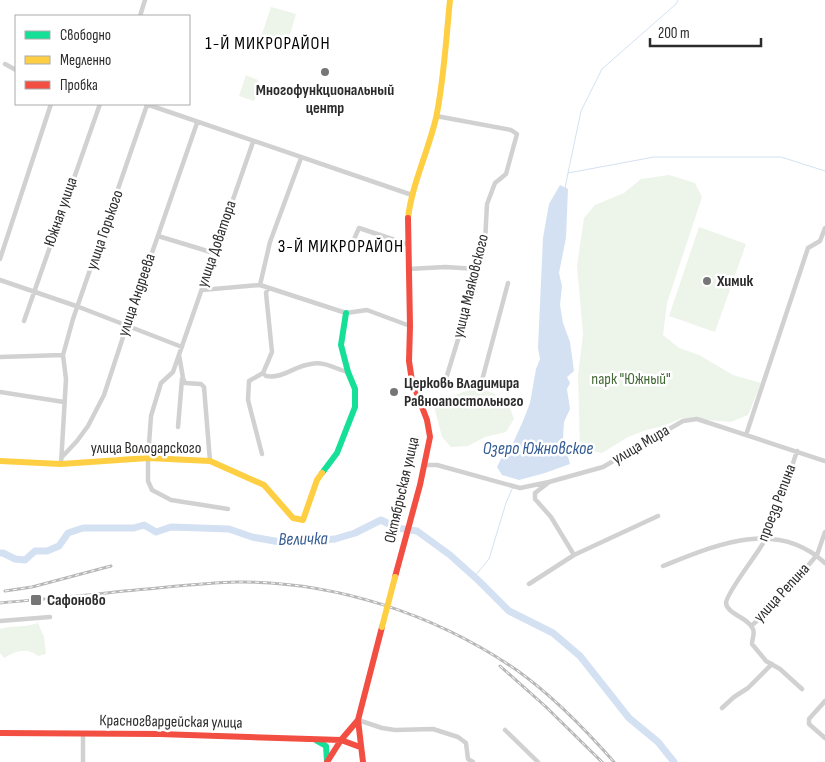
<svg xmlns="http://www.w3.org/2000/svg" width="825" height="762" font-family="'Sofia Sans Condensed',sans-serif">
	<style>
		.green { fill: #edf4ea }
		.water { fill: #d4e1f2 }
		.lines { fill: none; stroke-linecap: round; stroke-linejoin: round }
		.stream { stroke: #d4e1f2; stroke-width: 1 }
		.river { stroke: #d4e1f2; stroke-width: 7 }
		.street { stroke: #d1d1d1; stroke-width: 4.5 }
		.fast { stroke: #16e098; stroke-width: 6 }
		.slow { stroke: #ffcf43; stroke-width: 6 }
		.jam { stroke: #f24e42; stroke-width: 6 }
		.rail-casing { stroke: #b8b8b8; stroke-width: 3 }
		.rail { stroke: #fff; stroke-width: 1; stroke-dasharray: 4; stroke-linecap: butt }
		.slow-bridge { stroke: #ffcf43; stroke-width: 6 }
		.poi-dot { fill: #767676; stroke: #fff; stroke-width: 2 }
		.labels { text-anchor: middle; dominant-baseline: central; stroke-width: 5; stroke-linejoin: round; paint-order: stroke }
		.poi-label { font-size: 16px; font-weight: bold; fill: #2c2c2c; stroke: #fff; text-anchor: start }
		.street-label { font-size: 16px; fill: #2c2c2c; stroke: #fff }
		.park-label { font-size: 16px; fill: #456a37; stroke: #fff }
		.neighbourhood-label { font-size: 18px; letter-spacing: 1px; fill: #000; stroke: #fff }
		.water-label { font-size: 18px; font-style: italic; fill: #355d93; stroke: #fff }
	</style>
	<rect width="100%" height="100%" fill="#fff"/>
	<path class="green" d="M271,7L296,14L286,48L260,40Z
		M246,75L258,80L259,89L254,101L239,96Z
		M669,175L695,183L702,197L667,303L663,335L679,348L699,355L733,375L761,383L748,415L731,422L682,418L663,426L646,430L628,437L602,453L580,449L578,376L583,334L577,266L584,218L595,205L624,193L641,179Z
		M699,227L746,244L715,332L669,316Z
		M479,387L494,394L508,403L514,419L506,432L485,437L468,446L451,447L442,437L433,402Z
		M38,623L44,637L46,654L38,656C26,647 16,651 4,658L0,653V629C15,625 23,628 38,623Z"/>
	<path class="water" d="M560,185L568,189L566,238L559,273L562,286L560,305L563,323L570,342L574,371L567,377L570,383L567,389L570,409L564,422L563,439L570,464L545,473L519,480L502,475L497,467L501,459L509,452L523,421L530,403L536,369L540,359L538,348L543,238L549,204Z"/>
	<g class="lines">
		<path class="stream" d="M568,173L581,111L602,69L676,4L678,0
			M565,189L568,173L654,157H781L825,171
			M474,577L489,559L506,503L513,487"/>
		<path class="river" d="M0,553H3L15,559L25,560L35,551H47L59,546L68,533L83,528H134L144,525L156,532L171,527L229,529L252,537L280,542L310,541L335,539L355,533L381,520L397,528L417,531L450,555L479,581L509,611L553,633L580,656L629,718L658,742L674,762"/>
		<path class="street" d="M140,16L145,0
			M5,64L16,70
			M146,104L412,195
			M158,236L214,253
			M351,246L359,228L407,244
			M0,259L51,104
			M408,269L445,267L478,269
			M0,280L79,307L182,347
			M260,285L270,242L301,158
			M202,290L260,285L346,313L367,310L410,326
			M24,321L100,104
			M179,355L183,378L185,383L201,384L204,387L210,461
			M0,357L63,355
			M263,373L266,376C283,379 294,366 311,364C325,361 335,369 348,372
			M412,381L445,382L471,297L485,242L487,204L495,183L506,174L517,134L511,130L436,116
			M445,382L481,384L508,283
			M0,392L64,402
			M178,427L182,379
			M746,435L808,248L820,241L825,228
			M797,451C787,480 777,524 760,548C754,558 726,594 726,603C727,614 749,618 753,629C755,634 752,639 752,644L766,661L780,669L802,689
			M262,454L248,400L249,381L263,373L272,352L266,293L268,288
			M62,457L77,441L88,426L104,395L127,325L197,123
			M61,464L66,379L63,355L73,319L147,105
			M425,465H437L520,488L549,482L603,467L683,421L697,419L825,461
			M548,483L535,493V499L551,517L574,555
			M228,509L171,500L152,490L148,481V458L151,416L161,383L173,372L253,142
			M663,566C716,545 776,518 825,563
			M529,584L574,555L658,516
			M0,621L50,617
			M751,626L772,608L817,555L825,532
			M825,701L809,719V724L825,738
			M722,708L734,697L748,688L772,664
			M358,720L382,728L395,730L433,729L458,737L466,743L468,759L473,762
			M505,730L538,762
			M83,762V734"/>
		<path class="fast" d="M322,473L337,453L355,407V389L348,372L341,345L346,313
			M317,741L326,746L327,761"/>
		<path class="slow" d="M408,218C412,184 428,152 436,118C444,80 446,39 450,0
			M0,461L61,464L148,458L210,461L264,485L293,518L303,520L317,480L322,473"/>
		<path class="jam" d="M395,577L420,485L430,437L427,420L412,381L409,361L410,326L408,218
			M0,733L159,734L341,740L360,747
			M327,762L341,740L358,720
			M363,762L358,720L382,627"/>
		<g class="rail-casing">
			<path id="rail" d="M5,591L32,587L111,566
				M0,603C41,599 83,596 124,591C162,588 200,583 237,582C336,581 437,615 518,671C554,697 585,729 614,762
				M500,666L545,706L602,762"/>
		</g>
		<use href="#rail" class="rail"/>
		<path class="slow-bridge" d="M382,627L395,577"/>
	</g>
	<g class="poi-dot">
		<circle cx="325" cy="72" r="5"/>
		<circle cx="707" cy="281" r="5"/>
		<circle cx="394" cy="392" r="5"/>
		<rect x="30" y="594" width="12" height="12" rx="2.5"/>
	</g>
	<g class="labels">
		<g class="poi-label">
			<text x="325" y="90" text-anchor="middle">Многофункциональный<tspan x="325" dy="18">центр</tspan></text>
			<text x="717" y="281">Химик</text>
			<text x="404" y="383">Церковь Владимира<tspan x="404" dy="18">Равноапостольного</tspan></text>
			<text x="47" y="600">Сафоново</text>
		</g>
		<g class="street-label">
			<text transform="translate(61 212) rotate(-71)">Южная улица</text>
			<text transform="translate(105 230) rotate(-71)">улица Горького</text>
			<text transform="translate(217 244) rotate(-71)">улица Доватора</text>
			<text transform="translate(471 286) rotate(-76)">улица Маяковского</text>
			<text transform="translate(137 295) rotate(-71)">улица Андреева</text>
			<text transform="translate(641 445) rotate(-30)">улица Мира</text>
			<text x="146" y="448">улица Володарского</text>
			<text transform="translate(402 490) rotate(-77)">Октябрьская улица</text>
			<text transform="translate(777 503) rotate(-69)">проезд Репина</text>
			<text transform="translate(782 593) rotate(-47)">улица Репина</text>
			<text transform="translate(171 722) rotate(1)">Красногвардейская улица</text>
		</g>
		<g class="park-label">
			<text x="631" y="379">парк "Южный"</text>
		</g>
		<g class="neighbourhood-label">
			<text x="268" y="43">1-Й МИКРОРАЙОН</text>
			<text x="341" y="246">3-Й МИКРОРАЙОН</text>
		</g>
		<g class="water-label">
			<text x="538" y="448">Озеро Южновское</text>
			<text transform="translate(303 539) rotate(-1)">Величка</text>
		</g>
	</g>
	<rect x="15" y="15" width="175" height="90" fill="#ffffff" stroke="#ababab"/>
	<rect x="25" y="31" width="25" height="8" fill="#16e098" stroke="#ababab"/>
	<text x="60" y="40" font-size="15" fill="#2c2c2c">Свободно</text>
	<rect x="25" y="56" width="25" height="8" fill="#ffcf43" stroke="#ababab"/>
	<text x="60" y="65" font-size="15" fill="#2c2c2c">Медленно</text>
	<rect x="25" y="81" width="25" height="8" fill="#f24e42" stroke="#ababab"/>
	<text x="60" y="90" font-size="15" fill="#2c2c2c">Пробка</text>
	<path d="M650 38v8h111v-8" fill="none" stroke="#2c2c2c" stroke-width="2.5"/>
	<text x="658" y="38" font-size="15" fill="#2c2c2c" stroke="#ffffff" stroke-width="4" paint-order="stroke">200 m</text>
</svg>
